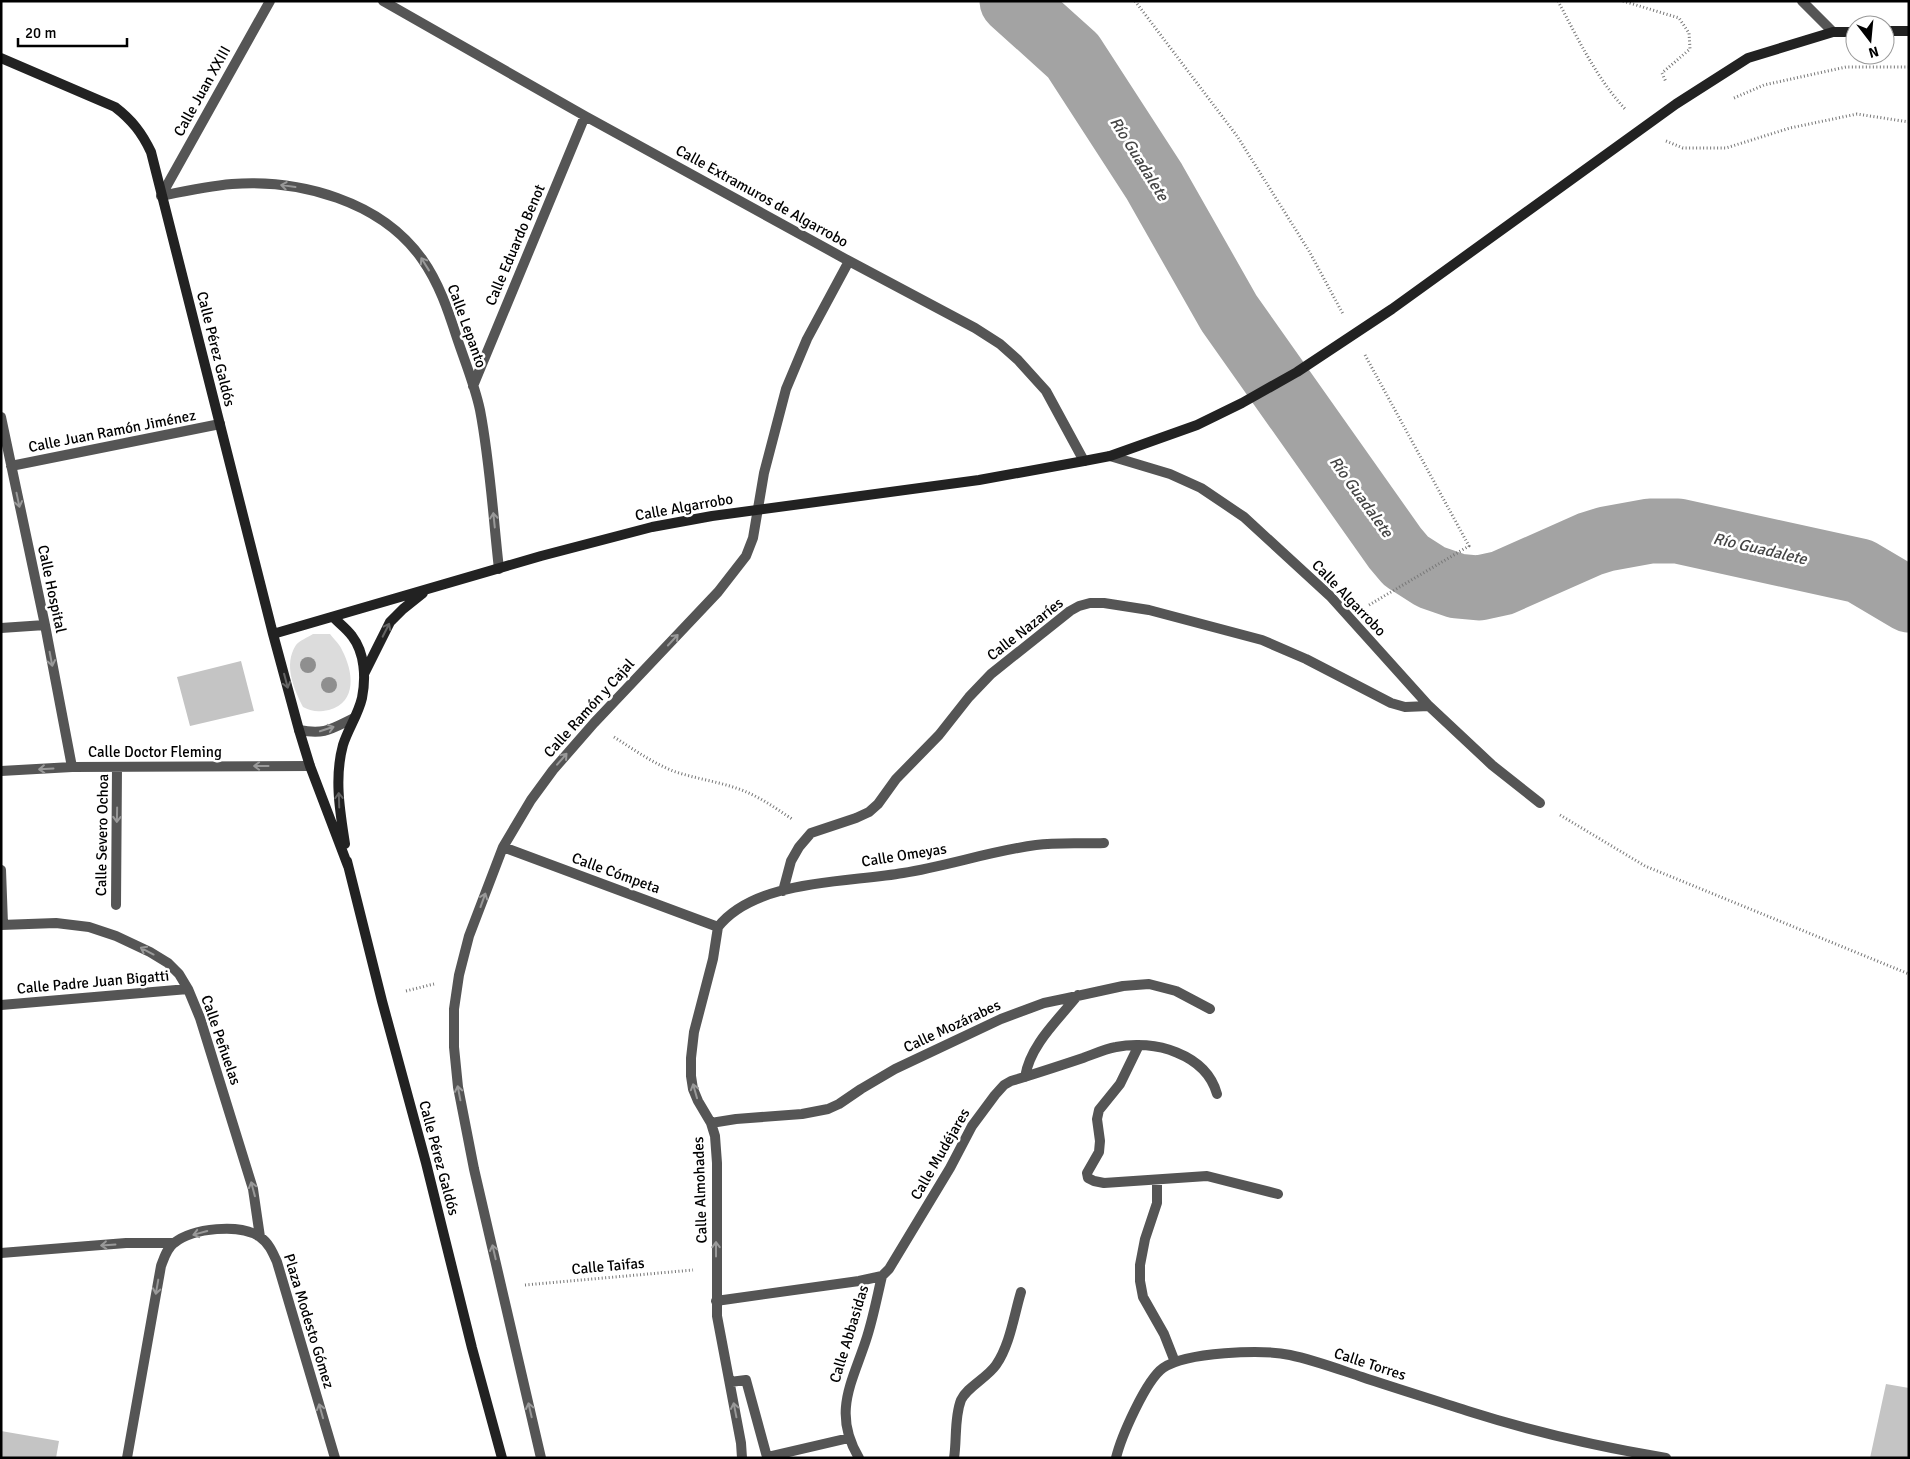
<svg xmlns="http://www.w3.org/2000/svg" width="1910" height="1459" font-family="Signika,sans-serif">
	<style>
		.green { fill: #dcdcdc }
		.lines { fill: none; stroke-linecap: round; stroke-linejoin: round }
		.river { stroke: #a3a3a3; stroke-width: 65 }
		.building { fill: #c4c4c4 }
		.path { stroke: #777; stroke-width: 3; stroke-dasharray: 1 2.5; stroke-linecap: butt }
		.street { stroke: #555; stroke-width: 10 }
		.secondary { stroke: #222; stroke-width: 10 }
		.tree { fill: #8f8f8f }
		.oneway { stroke: #999 }
		.oneway2 { stroke: #646464 }
		.labels { text-anchor: middle; dominant-baseline: central; stroke-width: 5; stroke-linejoin: round; paint-order: stroke }
		.street-label { font-size: 15px; fill: #000; stroke: #fff }
		.water-label { font-size: 16px; font-style: italic; fill: #444; stroke: #fff }
	</style>
	<rect width="100%" height="100%" fill="#fff"/>
	<path class="green" d="M313,634H330C334,639 340,645 342,650C353,671 358,702 329,710C318,712 313,712 303,707C294,689 283,665 296,645C299,641 308,637 313,634Z"/>
	<g class="lines">
		<path class="river" d="M1012,1L1073,56L1154,181L1229,313L1395,548L1406,561L1431,577L1457,586L1479,588L1502,583L1590,544L1606,539L1650,531H1678L1860,571L1909,600"/>
	</g>
	<path class="building" d="M241,661L254,711L190,726L177,677Z
		M1886,1384L1909,1388V1458H1870Z
		M1,1431L59,1441L56,1458H1Z"/>
	<g class="lines">
		<path class="path" d="M1135,1L1237,136L1309,251L1343,314
			M1558,1C1578,39 1597,79 1626,110
			M1623,1L1679,18L1689,33L1690,49L1662,73L1666,82
			M1734,98L1764,85L1846,67H1909
			M1666,141L1683,148H1726L1790,128L1857,114L1909,122
			M1365,355L1469,546L1369,605
			M614,737C633,749 651,762 673,771C693,778 715,781 736,788C757,795 774,807 792,819
			M1560,815L1645,866L1909,974
			M406,991L434,984
			M525,1285L693,1270"/>
		<path class="street" d="M383,1L585,116L849,261L975,328L1000,344L1018,360L1046,391L1084,461
			M1802,1L1833,32
			M161,196C185,191 208,186 232,184C300,179 381,201 422,259C439,283 448,310 457,338C465,362 475,386 480,410C490,462 493,516 499,569
			M161,196L270,1
			M473,386L585,116
			M1,417L45,625L72,767
			M1110,456L1170,474L1201,488L1244,517L1330,596L1429,706L1492,765L1540,803
			M11,466L220,424
			M1,628L45,625
			M299,730C325,735 331,729 354,718
			M1,771L72,767L310,766
			M503,847L718,927
			M1,870L3,924
			M783,891L791,861L799,847L811,833L856,818L869,812L878,804L896,779L939,735L969,697L991,674L1070,611L1079,606L1090,603H1104L1149,610L1262,640L1306,659L1391,703L1405,707L1429,706
			M116,905L117,767
			M1,925L56,923L89,927L116,936L150,952L168,963L179,974L188,989L200,1018L253,1189L260,1237
			M718,927L713,959L694,1032L691,1058V1076L693,1089L698,1101L711,1123L715,1136L717,1163V1316L741,1443L742,1458
			M718,927C756,879 847,883 903,873C947,866 991,851 1036,845C1058,842 1082,844 1104,843
			M1,1005L188,989
			M1139,1045L1120,1084L1099,1110L1097,1119L1100,1141L1099,1152L1087,1173L1088,1178L1094,1181L1104,1183L1207,1176L1278,1194
			M1025,1077C1030,1045 1058,1020 1078,995
			M711,1123L736,1119L802,1114L828,1109L839,1104L861,1089L895,1069L1001,1019L1044,1003L1068,998L1123,986L1149,984L1176,991L1210,1009
			M1157,1181V1203L1145,1239L1140,1265V1281L1143,1297L1164,1334L1175,1362
			M1,1253L126,1243H174
			M716,1301L859,1281L882,1276L889,1269L950,1168L972,1126L995,1095L1004,1085L1011,1081C1035,1074 1059,1066 1083,1058C1094,1054 1105,1049 1116,1047C1154,1039 1206,1054 1217,1094
			M730,1382L746,1380L767,1457L849,1438
			M127,1458L161,1266C164,1258 167,1248 174,1243C193,1228 240,1223 260,1237C269,1243 273,1253 277,1262L335,1458
			M541,1458L474,1169L458,1087L454,1047V1009L459,975L469,936L503,847L531,800L553,770L594,723L718,592L746,556L753,538L764,473L786,389L807,339L849,261
			M859,1458C832,1413 852,1383 866,1340C873,1319 877,1297 882,1276
			M954,1458C957,1440 954,1418 961,1400C967,1387 987,1378 996,1365C1010,1345 1014,1315 1021,1292
			M1116,1458C1121,1437 1146,1380 1163,1368C1186,1352 1262,1349 1290,1355C1314,1360 1338,1369 1362,1377C1398,1389 1434,1400 1471,1412C1534,1432 1600,1447 1666,1458"/>
		<path class="secondary" d="M1885,31H1909
			M1,58L115,107C132,120 142,133 151,152L273,634L299,730L310,766L348,866
			M333,617C339,623 347,629 352,636C365,653 366,678 362,698C358,715 348,729 343,745C334,778 340,811 345,844
			M273,634L541,556L652,527L712,516L979,480L1084,461L1110,456L1197,425L1242,403L1297,372L1392,309L1676,104L1748,58L1833,32H1855
			M364,674L390,622L403,609L423,593
			M347,861L382,1001L426,1163L472,1348L502,1458"/>
	</g>
	<g class="tree">
		<circle cx="308" cy="665" r="8"/>
		<circle cx="329" cy="685" r="8"/>
	</g>
	<defs><path id="oneway-shaft" d="M-6 0H5M1.5-3L5.5 0L1.5 3" fill="none" stroke-width="1.6" stroke-linecap="round" stroke-linejoin="round" transform="scale(1.25)"/></defs>
	<g class="oneway">
		<use href="#oneway-shaft" transform="translate(288 186) rotate(-172)"/>
		<use href="#oneway-shaft" transform="translate(425 264) rotate(-122)"/>
		<use href="#oneway-shaft" transform="translate(18 500) rotate(78)"/>
		<use href="#oneway-shaft" transform="translate(494 520) rotate(-96)"/>
		<use href="#oneway-shaft" transform="translate(673 640) rotate(-47)"/>
		<use href="#oneway-shaft" transform="translate(51 659) rotate(79)"/>
		<use href="#oneway-shaft" transform="translate(327 729) rotate(-18)"/>
		<use href="#oneway-shaft" transform="translate(562 759) rotate(-49)"/>
		<use href="#oneway-shaft" transform="translate(261 766) rotate(180)"/>
		<use href="#oneway-shaft" transform="translate(46 769) rotate(177)"/>
		<use href="#oneway-shaft" transform="translate(117 815) rotate(91)"/>
		<use href="#oneway-shaft" transform="translate(483 900) rotate(-70)"/>
		<use href="#oneway-shaft" transform="translate(147 951) rotate(-152)"/>
		<use href="#oneway-shaft" transform="translate(695 1091) rotate(-106)"/>
		<use href="#oneway-shaft" transform="translate(459 1093) rotate(-101)"/>
		<use href="#oneway-shaft" transform="translate(253 1189) rotate(-105)"/>
		<use href="#oneway-shaft" transform="translate(200 1233) rotate(165)"/>
		<use href="#oneway-shaft" transform="translate(108 1245) rotate(176)"/>
		<use href="#oneway-shaft" transform="translate(716 1249) rotate(-90)"/>
		<use href="#oneway-shaft" transform="translate(494 1252) rotate(-103)"/>
		<use href="#oneway-shaft" transform="translate(157 1287) rotate(100)"/>
		<use href="#oneway-shaft" transform="translate(530 1410) rotate(-103)"/>
		<use href="#oneway-shaft" transform="translate(735 1410) rotate(-101)"/>
		<use href="#oneway-shaft" transform="translate(321 1411) rotate(-106)"/>
	</g>
	<g class="oneway2">
		<use href="#oneway-shaft" transform="translate(386 630) rotate(-63)"/>
		<use href="#oneway-shaft" transform="translate(286 681) rotate(75)"/>
		<use href="#oneway-shaft" transform="translate(339 800) rotate(-92)"/>
	</g>
	<g class="labels">
		<g class="street-label">
			<text transform="translate(202 91) rotate(-61)">Calle Juan XXIII</text>
			<text transform="translate(762 196) rotate(29)">Calle Extramuros de Algarrobo</text>
			<text transform="translate(515 245) rotate(-67)">Calle Eduardo Benot</text>
			<text transform="translate(467 326) rotate(70)">Calle Lepanto</text>
			<text transform="translate(216 349) rotate(76)">Calle Pérez Galdós</text>
			<text transform="translate(112 431) rotate(-11)">Calle Juan Ramón Jiménez</text>
			<text transform="translate(684 507) rotate(-10)">Calle Algarrobo</text>
			<text transform="translate(52 589) rotate(78)">Calle Hospital</text>
			<text transform="translate(1349 598) rotate(46)">Calle Algarrobo</text>
			<text transform="translate(1025 629) rotate(-38)">Calle Nazaríes</text>
			<text transform="translate(589 708) rotate(-48)">Calle Ramón y Cajal</text>
			<text x="155" y="752">Calle Doctor Fleming</text>
			<text transform="translate(102 835) rotate(-89)">Calle Severo Ochoa</text>
			<text transform="translate(904 855) rotate(-9)">Calle Omeyas</text>
			<text transform="translate(616 873) rotate(20)">Calle Cómpeta</text>
			<text transform="translate(93 982) rotate(-5)">Calle Padre Juan Bigatti</text>
			<text transform="translate(952 1026) rotate(-25)">Calle Mozárabes</text>
			<text transform="translate(221 1040) rotate(71)">Calle Peñuelas</text>
			<text transform="translate(940 1154) rotate(-60)">Calle Mudéjares</text>
			<text transform="translate(439 1158) rotate(75)">Calle Pérez Galdós</text>
			<text transform="translate(700 1190) rotate(-92)">Calle Almohades</text>
			<text transform="translate(608 1266) rotate(-5)">Calle Taifas</text>
			<text transform="translate(309 1321) rotate(73)">Plaza Modesto Gómez</text>
			<text transform="translate(849 1334) rotate(-73)">Calle Abbasidas</text>
			<text transform="translate(1370 1364) rotate(18)">Calle Torres</text>
		</g>
		<g class="water-label">
			<text transform="translate(1139 159) rotate(58)">Río Guadalete</text>
			<text transform="translate(1361 497) rotate(54)">Río Guadalete</text>
			<text transform="translate(1760 549) rotate(13)">Río Guadalete</text>
		</g>
	</g>
	<rect width="1910" height="1459" fill="none" stroke="#000000" stroke-width="5"/>
	<g transform="translate(1870 40) rotate(164)"><circle r="24" fill="#ffffff" stroke="#999999"/>
	<path d="M0-4L9 19L0 12L-9 19Z" fill="#000000"/>
	<text y="-8" font-size="14" font-weight="bold" text-anchor="middle" fill="#000000">N</text>
	</g>
	<path d="M18 38v8h109v-8" fill="none" stroke="#000000" stroke-width="2.5"/>
	<text x="25" y="38" font-size="15" fill="#000000" stroke="#ffffff" stroke-width="4" paint-order="stroke">20 m</text>
</svg>
